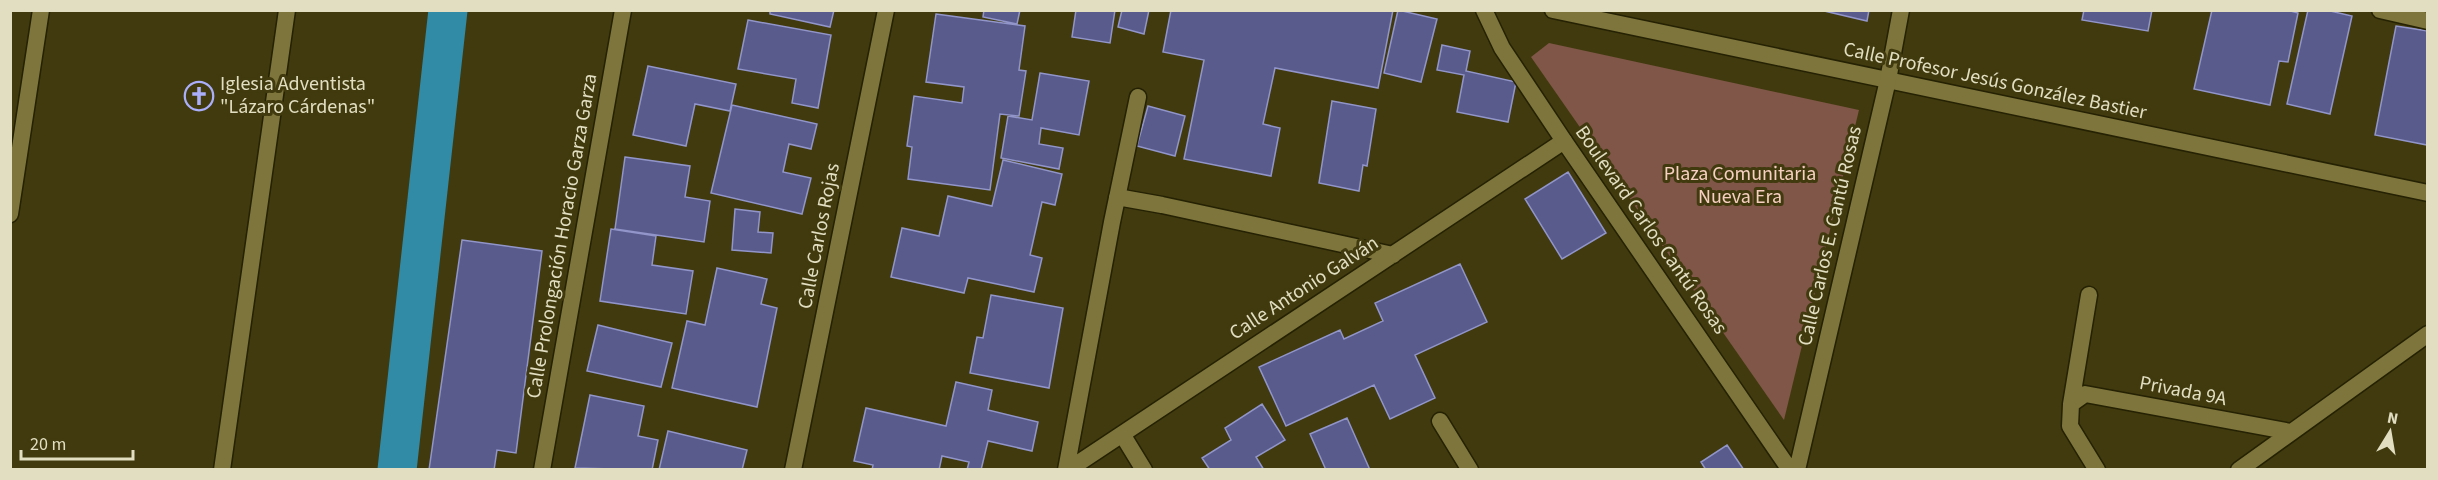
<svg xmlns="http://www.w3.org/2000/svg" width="2438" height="480" font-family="'Source Sans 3',sans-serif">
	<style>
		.green { fill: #7f5647 }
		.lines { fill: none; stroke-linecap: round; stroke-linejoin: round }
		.canal { stroke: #318ba6; stroke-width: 39 }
		.building { fill: #595b8c; stroke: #9195c9; stroke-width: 1.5 }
		.service-casing { stroke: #252103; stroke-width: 19 }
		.minor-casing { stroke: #252103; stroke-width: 19 }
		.tertiary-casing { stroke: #252103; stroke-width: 19 }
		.service { stroke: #7d753c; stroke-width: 16 }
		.minor { stroke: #7d753c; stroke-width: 16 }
		.tertiary { stroke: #7d753c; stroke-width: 16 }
		.labels { text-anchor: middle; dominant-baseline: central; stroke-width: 6; stroke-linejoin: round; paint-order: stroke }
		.street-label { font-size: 20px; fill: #e2dec1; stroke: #403a0e }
		.poi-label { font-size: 20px; fill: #e2dec1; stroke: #403a0e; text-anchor: start }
		.park-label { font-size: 20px; fill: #f7d0c1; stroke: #403a0e }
	</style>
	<rect width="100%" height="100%" fill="#403a0e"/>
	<path class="green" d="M1549,43L1859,110L1784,420L1531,57Z"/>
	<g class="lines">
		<path class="canal" d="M397,470L448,10"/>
	</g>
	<path class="building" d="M770,10H834L830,27L770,14Z
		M984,10H1020L1017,24L983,17Z
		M1076,10H1115L1110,43L1072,37Z
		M1122,10H1149L1144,34L1118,27Z
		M1171,10H1393L1378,88L1275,68L1263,124L1280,128L1271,176L1184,159L1204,60L1163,52Z
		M1398,10L1437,19L1421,82L1384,73Z
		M1820,10H1869L1867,21Z
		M2084,10H2152L2148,31L2082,20Z
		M2212,10H2287L2298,13L2288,62L2279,61L2270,105L2194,89Z
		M2308,10H2326L2352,16L2330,114L2287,104Z
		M936,14L1025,26L1019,70L1026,71L1019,116L1000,114L990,190L908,179L912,147L907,146L914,96L962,103L964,87L926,82Z
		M748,20L831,35L818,108L792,103L796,79L738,69Z
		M2396,26L2428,31L2427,145L2375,135Z
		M1442,45L1470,51L1466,71L1516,82L1508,122L1457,112L1464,75L1437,70Z
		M648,66L736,84L730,111L695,104L686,146L633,135Z
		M1040,73L1089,81L1079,135L1041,128L1039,144L1063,148L1059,169L1001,158L1008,116L1032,120Z
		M1332,101L1376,109L1367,166L1363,165L1359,191L1319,183Z
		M732,105L817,124L811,149L789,144L783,172L811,178L802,214L711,193Z
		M1148,106L1185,116L1175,156L1137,146Z
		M625,157L690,166L685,197L710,201L704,242L615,229Z
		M1003,160L1062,174L1055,205L1042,202L1030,255L1042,258L1034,292L968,278L964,293L891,277L902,228L939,236L948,196L992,206Z
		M1568,172L1606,233L1562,259L1525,199Z
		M735,209L760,212L758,232L773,233L771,253L732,250Z
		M611,229L656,236L652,265L693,271L686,314L600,301Z
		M462,240L542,251L516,453L497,450L494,470H429Z
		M1460,264L1487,322L1415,355L1435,398L1390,419L1374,385L1286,426L1259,367L1340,330L1344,339L1383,321L1375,303Z
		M717,268L767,279L761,304L777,308L757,407L672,388L687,321L705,325Z
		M991,295L1063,308L1049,388L970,373L977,337L983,338Z
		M598,325L672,343L661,387L587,371Z
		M956,382L992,390L988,410L1038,422L1032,451L988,441L981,470H967L969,462L942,456L939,470H872L873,465L854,461L866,408L946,426Z
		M590,395L644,406L638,436L658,440L652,470L575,468Z
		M1262,404L1285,440L1256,457L1264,470H1210L1202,458L1231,440L1225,428Z
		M1347,418L1370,470H1326L1310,434Z
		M668,431L747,450L742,470H659Z
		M1727,445L1744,470H1706L1701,462Z"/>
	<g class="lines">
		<g class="service-casing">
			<path id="service" d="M2380,10L2428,21"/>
		</g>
		<g class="minor-casing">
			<path id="minor" d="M1553,10L2428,193
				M1117,197L1162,205L1393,255
				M10,214L41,10
				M2089,295L2071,404L2070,426L2097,470
				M2071,404L2085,394L2291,432
				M1440,421L1470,470
				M1122,434L1144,470
				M222,470L287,10
				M542,470L623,10
				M793,470L886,10
				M1066,470L1112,222L1138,97
				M1068,470L1564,141
				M2239,470L2428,334"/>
		</g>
		<g class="tertiary-casing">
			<path id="tertiary" d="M1484,10L1502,48L1564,141L1790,470
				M1797,470L1888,80L1901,10"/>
		</g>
		<use href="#service" class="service"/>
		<use href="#minor" class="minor"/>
		<use href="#tertiary" class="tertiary"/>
	</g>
	<defs>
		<g id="church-ring" transform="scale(1.5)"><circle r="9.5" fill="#403a0e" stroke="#abaffb" stroke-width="1.5"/><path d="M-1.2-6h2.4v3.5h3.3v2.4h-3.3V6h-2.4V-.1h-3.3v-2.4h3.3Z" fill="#abaffb"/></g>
	</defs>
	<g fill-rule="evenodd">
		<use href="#church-ring" x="199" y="96"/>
	</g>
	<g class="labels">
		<g class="street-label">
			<text transform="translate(1995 81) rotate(12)">Calle Profesor Jesús González Bastier</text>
			<text transform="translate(1651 230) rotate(55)">Boulevard Carlos Cantú Rosas</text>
			<text transform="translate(562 236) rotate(-80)">Calle Prolongación Horacio Garza Garza</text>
			<text transform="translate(819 236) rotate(-79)">Calle Carlos Rojas</text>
			<text transform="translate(1830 236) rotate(-77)">Calle Carlos E. Cantú Rosas</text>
			<text transform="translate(1304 288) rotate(-33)">Calle Antonio Galván</text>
			<text transform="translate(2183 391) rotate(11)">Privada 9A</text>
		</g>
		<g class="poi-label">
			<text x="220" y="84">Iglesia Adventista<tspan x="220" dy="23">"Lázaro Cárdenas"</tspan></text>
		</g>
		<g class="park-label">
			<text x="1740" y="174">Plaza Comunitaria<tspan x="1740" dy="23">Nueva Era</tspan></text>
		</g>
	</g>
	<rect width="2438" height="480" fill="none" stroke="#e2dec1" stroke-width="24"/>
	<g transform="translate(2390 432) rotate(11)" stroke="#403a0e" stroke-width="4.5" paint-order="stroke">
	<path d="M0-4.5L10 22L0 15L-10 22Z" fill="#e2dec1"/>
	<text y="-9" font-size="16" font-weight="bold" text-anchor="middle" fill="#e2dec1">N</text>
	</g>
	<path d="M21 450v9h112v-9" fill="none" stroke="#e2dec1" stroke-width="3"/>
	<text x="30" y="450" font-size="18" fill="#e2dec1" stroke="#403a0e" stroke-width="4.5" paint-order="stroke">20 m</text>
</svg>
